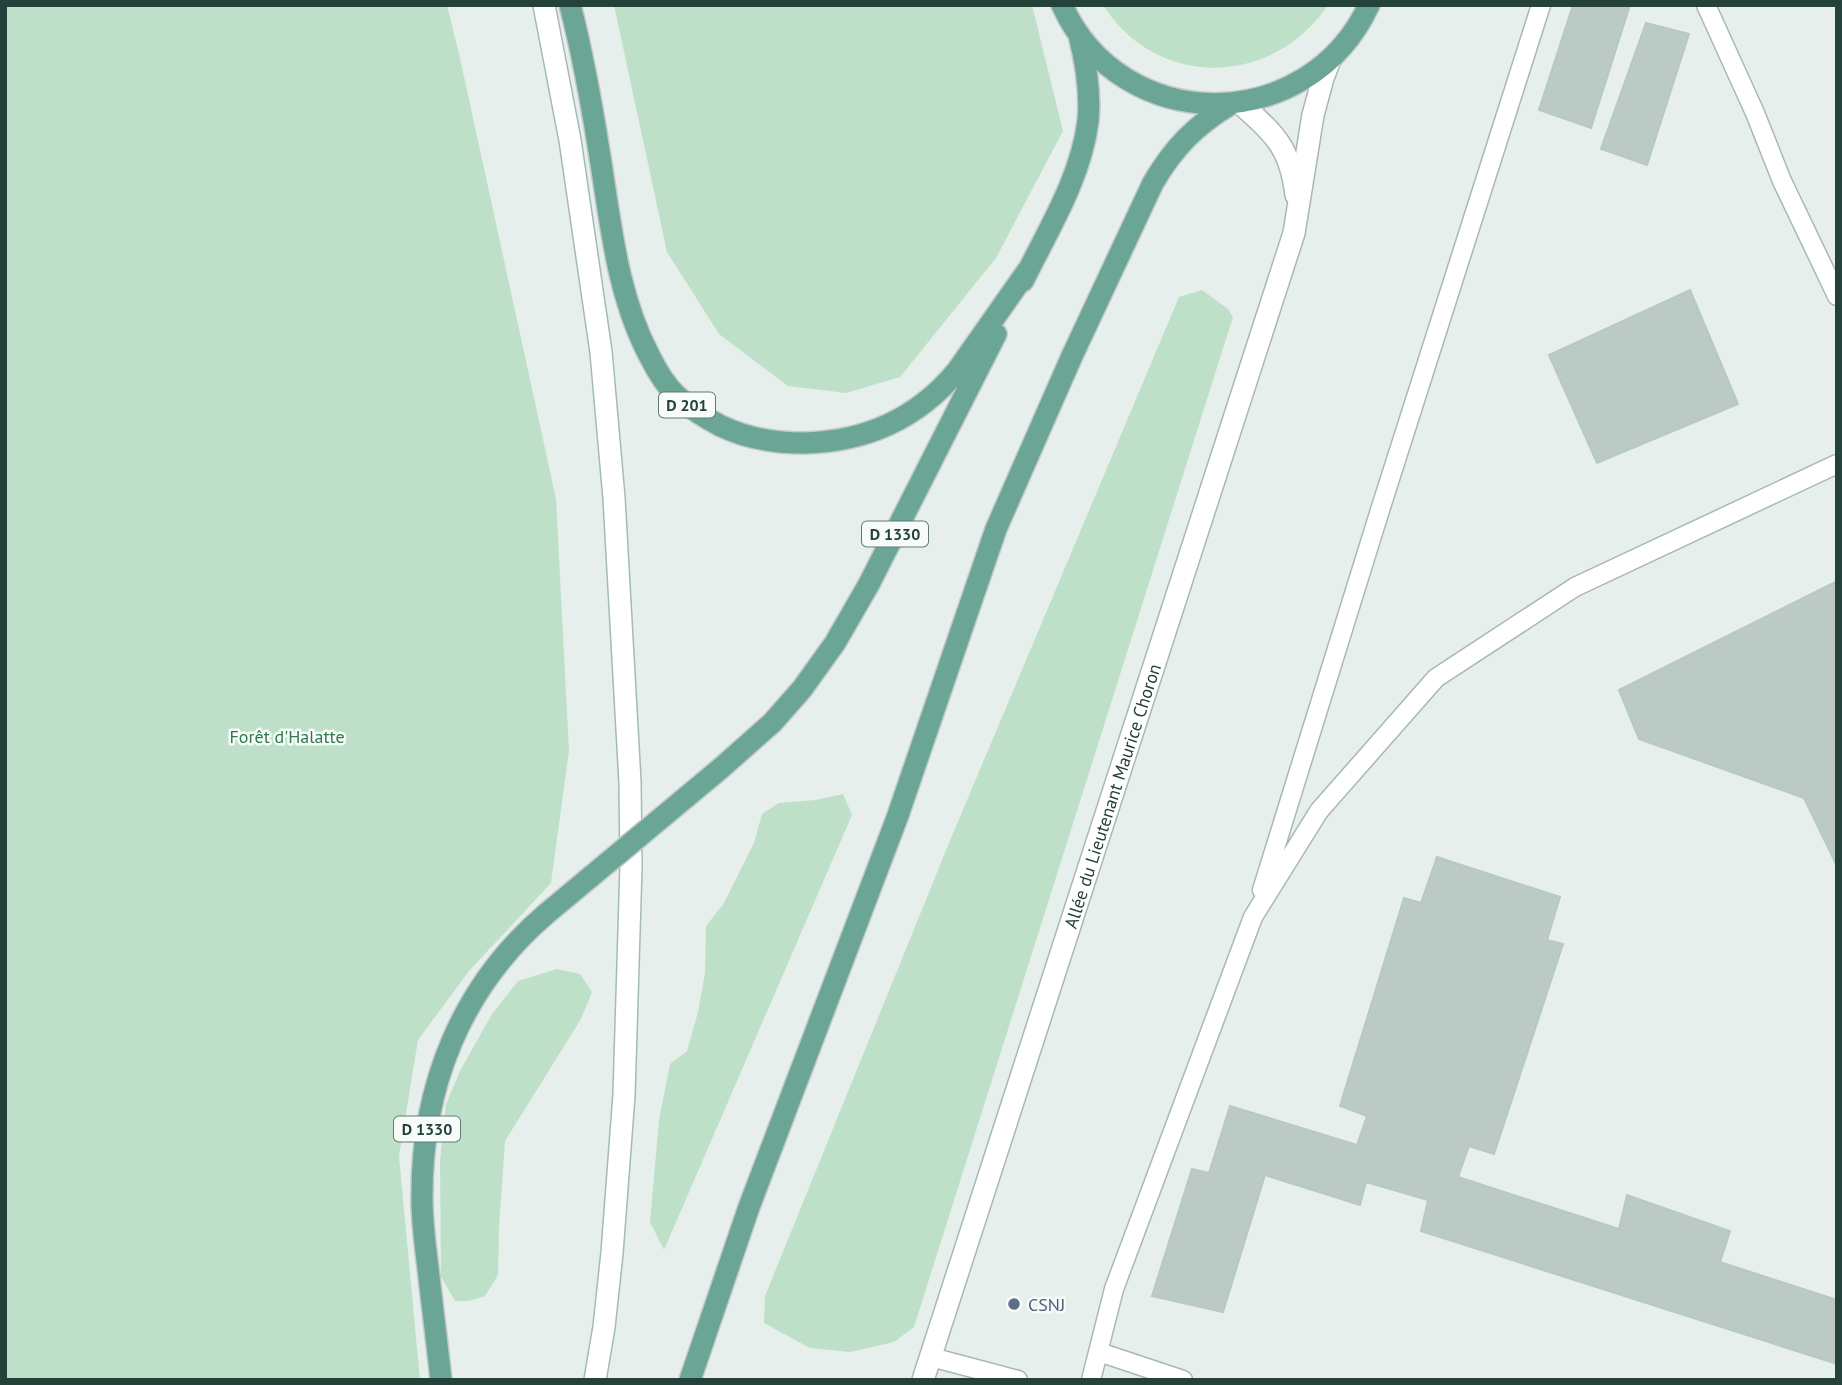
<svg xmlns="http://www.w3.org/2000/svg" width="1842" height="1385" font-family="'PT Sans',sans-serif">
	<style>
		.green { fill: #bfe0c8 }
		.building { fill: #bbcac4; stroke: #b8c9c2; stroke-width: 2 }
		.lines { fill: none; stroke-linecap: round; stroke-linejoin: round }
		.service-casing { stroke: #a8b8b2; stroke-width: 21 }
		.minor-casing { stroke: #a8b8b2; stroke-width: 24 }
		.secondary-casing { stroke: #a4bbb3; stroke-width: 24 }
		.primary-casing { stroke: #c2cac8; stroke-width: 24 }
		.service { stroke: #fff; stroke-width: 18 }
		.minor { stroke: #fff; stroke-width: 21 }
		.secondary { stroke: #fff; stroke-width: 21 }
		.primary { stroke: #6aa596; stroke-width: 21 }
		.primary-bridge-casing { stroke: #c2cac8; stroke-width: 24; stroke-linecap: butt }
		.primary-bridge { stroke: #6aa596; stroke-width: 21 }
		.service-dot { fill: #5c6f8a; stroke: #f7fbf9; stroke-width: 2.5 }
		.labels { text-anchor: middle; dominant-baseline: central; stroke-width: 5; stroke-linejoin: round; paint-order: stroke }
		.shield { fill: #f7fbf9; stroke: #637a73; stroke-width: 2 }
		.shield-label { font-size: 16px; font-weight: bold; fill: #24423a }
		.park-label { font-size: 18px; fill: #2d7a4b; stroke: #f7fbf9 }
		.street-label { font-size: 18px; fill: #24423a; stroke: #f7fbf9 }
		.service-label { font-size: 18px; fill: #4e5e75; stroke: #f7fbf9; text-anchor: start }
	</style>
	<rect width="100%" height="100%" fill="#e6efeb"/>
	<path class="green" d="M5,5H447L460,58L556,499L569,751L551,883L469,971L418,1040L399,1156L420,1380H5Z
		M614,5H1032L1063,131L996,258L900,377L846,393L788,386L719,334L667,252Z
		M1103,5H1328C1273,87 1157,90 1103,5Z
		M1202,290L1228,309L1233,317L914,1327L894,1342L850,1352L810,1348L764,1323L765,1296L949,843L1179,297Z
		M843,794L852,815L664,1250L650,1222L659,1120L670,1064L687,1051L698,1012L705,973L706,926L724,903L754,843L762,814L779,803L816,800Z
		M557,969L580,974L592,992L581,1019L505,1141L499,1228L498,1275L485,1296L469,1301H455L441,1277L440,1160L446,1104L460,1071L492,1014L518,981Z"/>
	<path class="building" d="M1573,5H1630L1591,128L1539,110Z
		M1646,23L1689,34L1647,165L1601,149Z
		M1690,290L1738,404L1597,463L1549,355Z
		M1837,581V866L1804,798L1639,739L1619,690Z
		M1437,857L1560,897L1547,940L1563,944L1494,1154L1469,1146L1458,1177L1619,1229L1627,1195L1730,1231L1720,1262L1837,1300V1364L1421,1231L1428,1200L1366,1182L1360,1205L1265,1175L1223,1312L1152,1296L1192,1169L1209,1173L1230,1106L1357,1145L1367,1116L1340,1106L1404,898L1421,903Z"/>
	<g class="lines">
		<g class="service-casing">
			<path id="service" d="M1706,5L1755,113L1782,181L1837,296
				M1262,890L1381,507L1541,5
				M1099,1352L1183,1380
				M931,1357L1018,1380
				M1091,1380L1114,1289L1253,917L1319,811L1436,678L1575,587L1837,464"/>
		</g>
		<g class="minor-casing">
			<g id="minor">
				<path d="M1240,103C1274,134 1290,146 1296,195"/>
				<path id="s1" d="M923,1380L1294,233L1313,115L1323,78L1330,60"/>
			</g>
		</g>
		<g class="secondary-casing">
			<path id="secondary" d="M544,5L570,140L601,352L614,498L630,782L631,866L624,1095L612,1253L604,1327L595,1380"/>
		</g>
		<g class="primary-casing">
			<path id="primary" d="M570,5C583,55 592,106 600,157C611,225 617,295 650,357C657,371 665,385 677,396C690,408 705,418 721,426C746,438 776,443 803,443C866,442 917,419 957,371L1028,270
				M1062,5C1122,137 1308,136 1369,5
				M1023,281C1048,230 1081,178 1088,121C1091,91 1086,63 1079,35
				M720,769L772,723L802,689L835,643L869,584L996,334
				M441,1380C437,1342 432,1305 428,1268C425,1245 422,1222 422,1199C421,1087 461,987 546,914
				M690,1380L749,1207L897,818L996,529L1072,356L1153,183C1174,147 1196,125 1231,104"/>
		</g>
		<use href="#service" class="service"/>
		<use href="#minor" class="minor"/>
		<use href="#secondary" class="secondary"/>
		<use href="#primary" class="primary"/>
		<g class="primary-bridge-casing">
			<path id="primary-bridge" d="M546,914L720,769"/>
		</g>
		<use href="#primary-bridge" class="primary-bridge"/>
	</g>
	<circle class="service-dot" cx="1014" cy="1304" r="7"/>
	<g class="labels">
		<g class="shield">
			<rect x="659" y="392.5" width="56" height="25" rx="5"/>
			<rect x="862" y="521.5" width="66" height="25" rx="5"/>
			<rect x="394" y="1116.5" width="66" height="25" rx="5"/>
		</g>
		<g class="shield-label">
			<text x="687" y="405">D 201</text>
			<text x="895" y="534">D 1330</text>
			<text x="427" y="1129">D 1330</text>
		</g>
		<g class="park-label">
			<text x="287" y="736">Forêt d'Halatte</text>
		</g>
		<g class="street-label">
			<text stroke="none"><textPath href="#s1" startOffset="614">Allée du Lieutenant Maurice Choron</textPath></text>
		</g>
		<g class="service-label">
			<text x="1028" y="1304">CSNJ</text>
		</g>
	</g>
	<rect width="1842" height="1385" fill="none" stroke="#24423a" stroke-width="14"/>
</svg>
